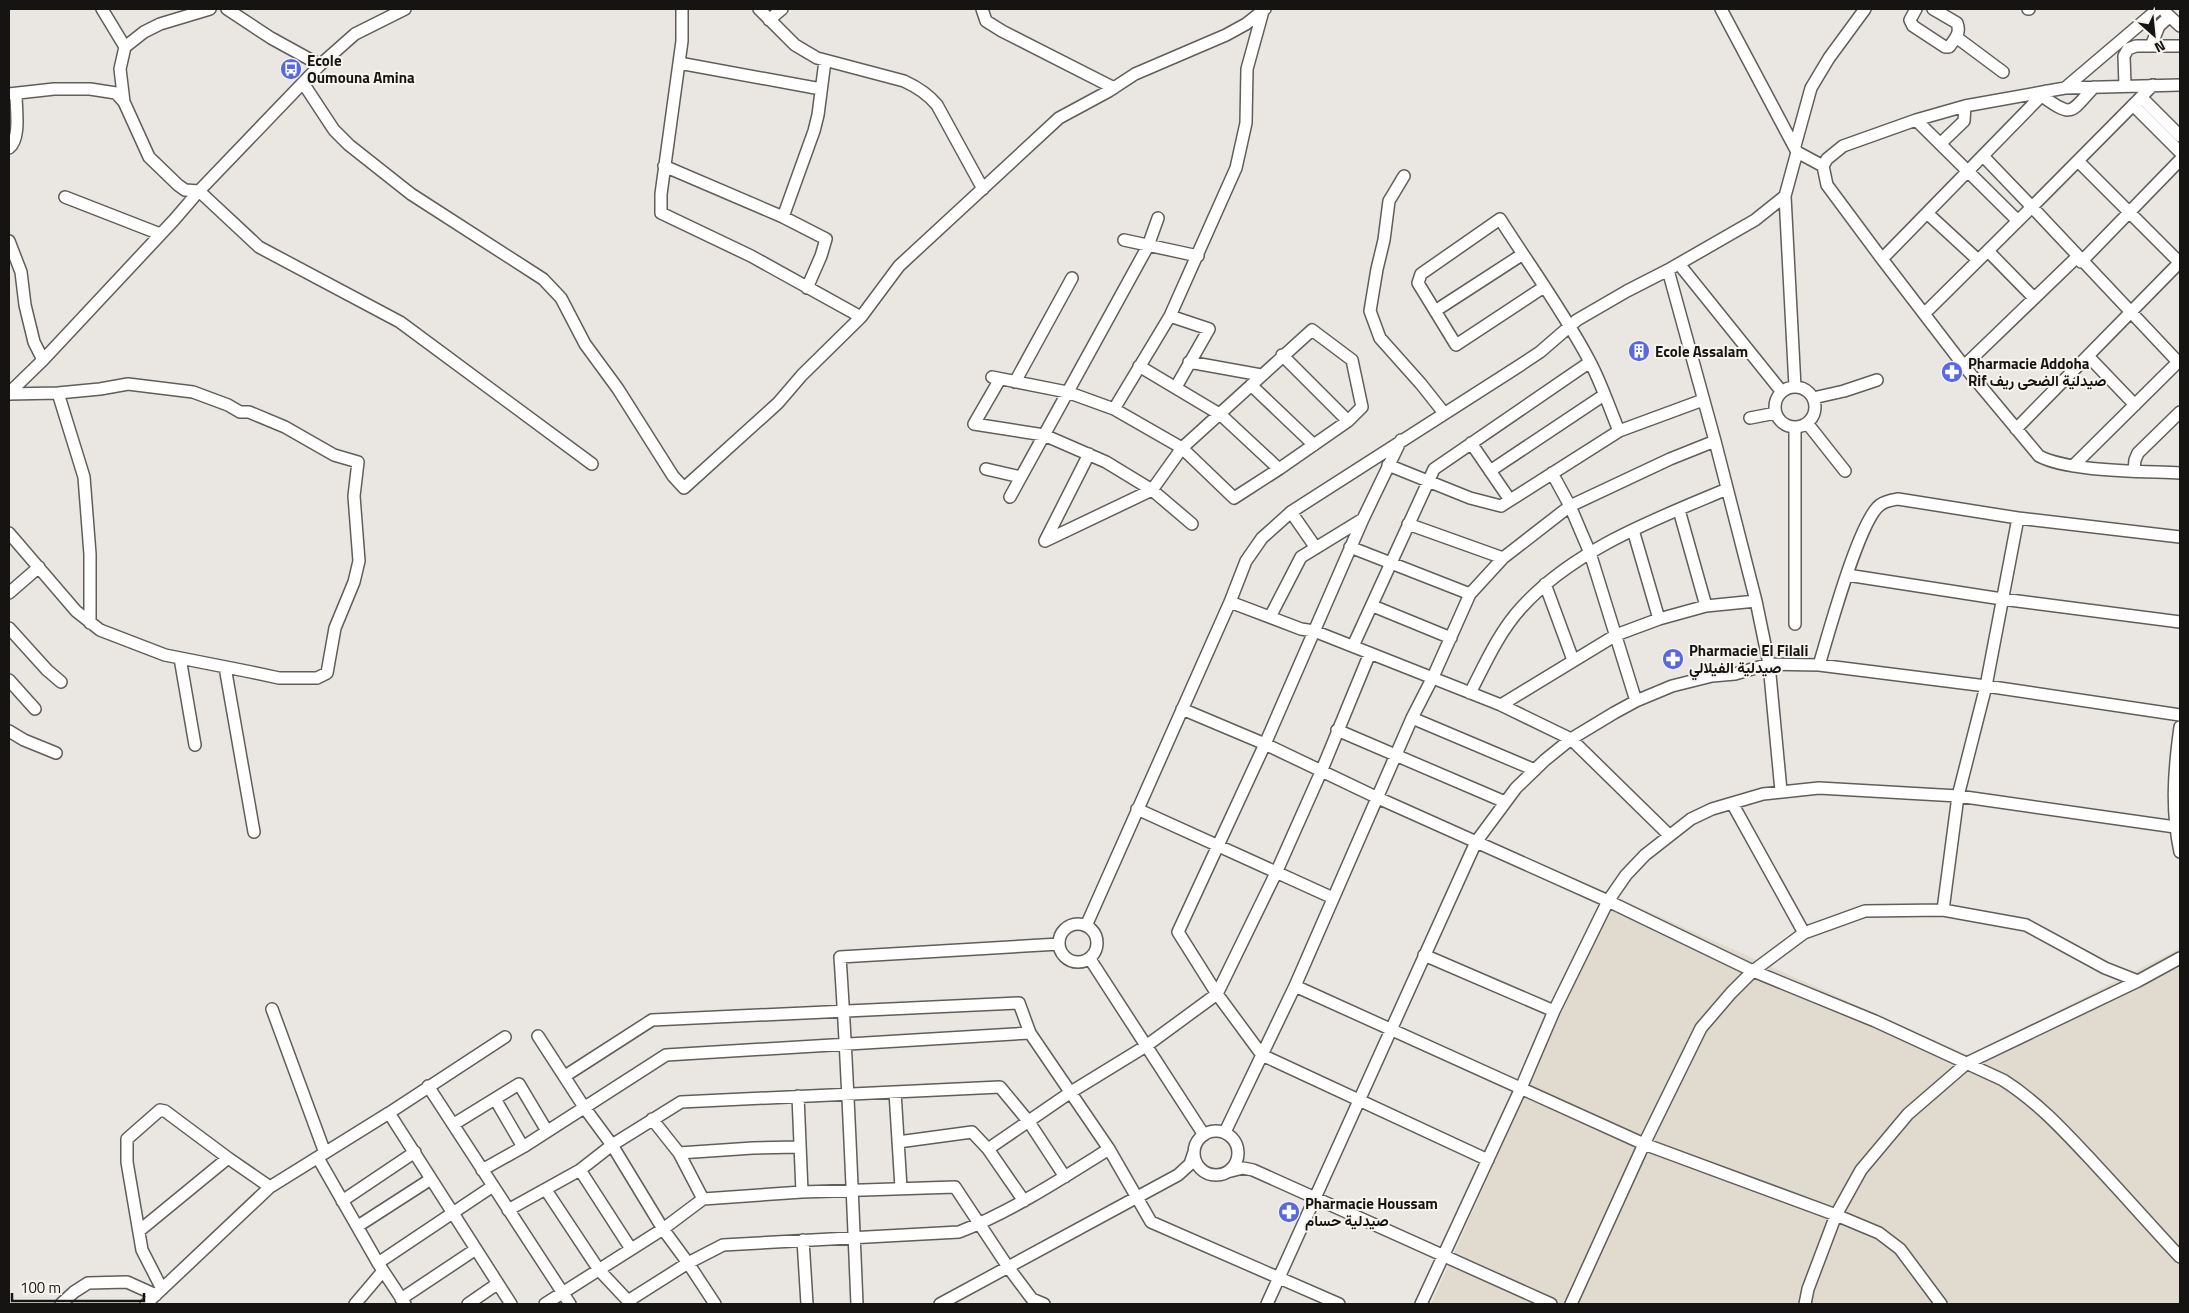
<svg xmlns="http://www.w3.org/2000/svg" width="2189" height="1313" font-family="'Titillium Web',Vazirmatn,sans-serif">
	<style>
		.built { fill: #e1dacf }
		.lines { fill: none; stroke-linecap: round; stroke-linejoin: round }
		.minor-casing { stroke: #605e5a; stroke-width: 14 }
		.minor { stroke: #fff; stroke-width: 11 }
		.labels { text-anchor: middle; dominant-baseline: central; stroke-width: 4; stroke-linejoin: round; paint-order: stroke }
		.poi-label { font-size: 15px; font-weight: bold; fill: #151412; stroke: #f7f4f0; text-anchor: start }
	</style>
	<rect width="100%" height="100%" fill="#eae7e3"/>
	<path class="built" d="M1614,896L1970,1056L2180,948V1304H1431Z"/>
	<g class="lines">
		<g class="minor-casing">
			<path id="minor" d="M102,9L125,47L120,69L124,102
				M227,9L271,38L320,65
				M682,9V41L661,194V213L751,256L861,317
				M759,9L795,45L817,58L904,81C917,87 928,94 937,105L983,189
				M982,9L986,21L1002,31L1114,88
				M1721,9L1797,152L1785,196L1795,387
				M1916,9L1910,20L1913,26L1945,47H1949C1955,39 1961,33 1957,23L1933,9
				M2028,9H2029
				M2165,12L2180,26
				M769,20L782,9
				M1956,37L2003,72
				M2151,46L2159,26L2169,17
				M125,47L144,32L160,24L210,9
				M679,63L821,89
				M303,83L334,130L349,145L411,194L543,279L561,298L585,344L618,389L673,476L684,488L778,403L802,375L861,317L899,266L1059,118L1109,91L1135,74L1226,35L1246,24L1265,9
				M2153,85L2032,207L2178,362
				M2125,86L2124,56L2128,49L2136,46H2180
				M2065,88L2158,9
				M9,94L54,89H90L116,93L124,102L149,157L178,185L185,190L199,191L259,247L400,322L592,464
				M2042,96C2073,118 2070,113 2094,87
				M2141,97L2180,136
				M2133,105L2180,152
				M1916,120L2018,221
				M1940,144L1964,121L1965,106
				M1795,146L1811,88L1829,58L1865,9
				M9,148C21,139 16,109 16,95
				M1797,152L1823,166L1827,159L1843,146L1916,120L1965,106L2065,88L2180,85
				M2079,162L2180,263
				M664,166L783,217L826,239L821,256L807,288
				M1823,166L1827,185L1882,259L1964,366L2039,456C2069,472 2144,471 2180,473
				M1404,176L1389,201L1384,240L1377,269L1370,311L1380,338L1421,384L1444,413
				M65,197L160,234
				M1927,213L1978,260
				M783,217L814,131L818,115L825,61
				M1124,240L1198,256
				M9,241L21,272L25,305L34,342L43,360
				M1988,251L2034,298
				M1882,259L2046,91
				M2081,262L2180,160
				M1679,264L1782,392
				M1668,270L1715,441L1756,601L1769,664L1781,791
				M1544,287L1456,345L1418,283L1421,274L1500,219C1530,266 1563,311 1589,360C1601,382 1609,407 1619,431
				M1435,311L1523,254
				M1924,314L2032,207L1983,156
				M1170,316L1209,329L1176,387
				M2088,356L2135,405
				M1189,362L1261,375
				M1139,366L1221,415L1279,469
				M1964,366L2077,257
				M992,377L1067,392L1114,409L1182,448L1234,498L1279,469L1348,421L1282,355
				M1000,379L974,424L1044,435L1106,462L1152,490L1192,524
				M1015,382L1072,278
				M1251,385L1314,445
				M1775 407a20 20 0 1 1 40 0a20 20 0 1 1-40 0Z
				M9,393L43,360L174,220L199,191L320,65L355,34L405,9
				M58,393L84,477L90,554V623
				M9,394L58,393L100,389L128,384L193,392L228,405L240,412H249L285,427L334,455L358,462L354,496L359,561L354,582L335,628L327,673L317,678H279L251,672L165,655L100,630L76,611L9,533
				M1813,398L1844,391L1877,380
				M1114,409L1170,316L1236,168L1246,123L1247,69L1263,11
				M1750,418L1776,413
				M1807,423L1845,471
				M2016,429L2180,262
				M1401,440L1363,519L1265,744L1178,932L1217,994L1262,1055L1488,1160
				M1471,443L1510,500
				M1388,465L1470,498L1501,506L1619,431L1703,400
				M2073,466L2180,360
				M986,469L1021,477
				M2134,470L2135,460L2138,453L2180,412
				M1490,471L1604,395
				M1552,473L1570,506L1590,553L1636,701
				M1010,497L1148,246L1158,218
				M1679,510L1706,606
				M1291,512L1316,548
				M1633,530L1659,619
				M1045,541L1152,490L1182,448L1312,330L1352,360L1362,407L1348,421
				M1045,541L1089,454
				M1350,547L1470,594
				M1503,558L1570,506L1670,459L1715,441
				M1847,575L2002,599L2180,622
				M1545,584L1573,660
				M9,593L39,567
				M1230,602L1301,629L1314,631L1501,705L1571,739L1669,835
				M1373,606L1451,638
				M1270,617L1301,557L1363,519
				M1795,624V427
				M9,628L47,670L61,682
				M1353,646L1434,469L1590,362
				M180,658L195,745
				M1819,665C1828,636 1859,520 1880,505C1885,501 1892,500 1898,499L2018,518L2180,537
				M225,667L254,832
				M9,680L35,709
				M1470,693C1485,664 1499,632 1521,608C1574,549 1656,519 1727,489
				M1501,705L1616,635L1659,619L1706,606L1756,601
				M1182,709L1265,744L1378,798L1608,901L1753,971L1875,1021L2003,1080C2038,1102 2066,1133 2094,1163C2123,1194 2151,1226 2180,1257
				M1412,718L1535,770
				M2180,727C2174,770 2171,810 2180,852
				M1337,730L1505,802
				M9,731L24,740L56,753
				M1732,803L1804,933
				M1137,809L1333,898
				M1943,910L1958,796L1986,686L2018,518
				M1059 943a19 19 0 1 1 38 0a19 19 0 1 1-38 0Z
				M1086,926L1230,602L1246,561L1262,538L1291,512L1519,366L1540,352L1577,320L1627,291L1668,270L1755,220L1785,196
				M1424,955L1554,1011
				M1090,959L1204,1135
				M1295,986L1644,1144L1836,1215L1879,1233L1900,1249L1941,1304
				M272,1009L325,1153
				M538,1036L584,1107L612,1145L663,1229L688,1263L715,1304
				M565,1076L652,1020L1019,1003L1030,1033
				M428,1086L570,1304
				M895,1092L901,1188
				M798,1096L802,1192
				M495,1099L523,1147
				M389,1113L511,1304
				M652,1119L679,1153L703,1199
				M454,1124L519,1084L547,1131
				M1194 1153a22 22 0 1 1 44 0a22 22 0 1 1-44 0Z
				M1225,1132L1295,986L1412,718L1433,677L1470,594L1503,558L1408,524
				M898,1142L972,1132L988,1149L1024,1201
				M988,1149L1071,1092L1146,1046L1217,994L1276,873L1321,772L1370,653
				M679,1153L753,1148L799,1147
				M318,1158L378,1263L405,1304
				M482,1170L523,1147L666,1055L1030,1033L1109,1149L1151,1222L1339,1304
				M580,1170L631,1249
				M1227,1172L1243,1168L1253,1170L1551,1304
				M546,1190L599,1270L631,1304
				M342,1201L415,1152
				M508,1210L580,1170L612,1145L681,1102L1000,1087L1029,1122L1065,1177
				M358,1226L431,1179
				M139,1231L228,1158L270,1187
				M803,1240L807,1304
				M378,1263L493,1186
				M162,1289L142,1250L127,1162V1139L160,1110L165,1111L228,1158
				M401,1299L476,1249
				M628,1301L688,1263L723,1245L959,1232C1012,1211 1061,1179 1109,1149
				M61,1304L74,1292L88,1283L127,1282L156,1295
				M146,1304L270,1187L389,1113L505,1037
				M355,1304L383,1271
				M468,1304L497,1284
				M545,1304L663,1229L703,1199L802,1192L955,1187L1008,1267L1032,1299L1044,1304
				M857,1304C852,1188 848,1073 840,957L1059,944
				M940,1304L1178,1175L1190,1164L1194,1152
				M1267,1304L1476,842L1516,788L1545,760L1571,739L1614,713L1636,701L1672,686L1712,676L1735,674L1769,664L1819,665L1986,686L2180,715
				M1421,1304L1521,1088L1554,1011L1608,901L1626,875L1645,855L1691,819L1712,809L1763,794L1819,788L1958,796L2175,827
				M1571,1304L1644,1144L1701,1028L1731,993L1753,971L1804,933L1865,911L1943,910L2026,925L2105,968L2138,981
				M1805,1304L1808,1289L1836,1215L1861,1170L1908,1114L1967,1063L2138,981L2180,958"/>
		</g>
		<use href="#minor" class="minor"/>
	</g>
	<defs>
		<g id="bus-disc" transform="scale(1.125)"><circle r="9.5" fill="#5869df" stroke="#f7f4f0"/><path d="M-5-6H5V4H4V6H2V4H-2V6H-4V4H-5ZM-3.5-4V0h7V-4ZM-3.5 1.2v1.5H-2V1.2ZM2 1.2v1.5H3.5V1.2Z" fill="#fff"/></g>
		<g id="building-disc" transform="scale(1.125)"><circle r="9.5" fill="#5869df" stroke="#f7f4f0"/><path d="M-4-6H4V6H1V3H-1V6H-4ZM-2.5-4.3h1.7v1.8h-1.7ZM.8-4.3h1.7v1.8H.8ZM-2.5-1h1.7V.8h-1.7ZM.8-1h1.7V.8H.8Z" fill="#fff"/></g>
		<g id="pharmacy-disc" transform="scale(1.125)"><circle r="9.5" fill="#5869df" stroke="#f7f4f0"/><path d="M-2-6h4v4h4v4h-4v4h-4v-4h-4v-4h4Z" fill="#fff"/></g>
	</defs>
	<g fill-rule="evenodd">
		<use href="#bus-disc" x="291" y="69"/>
		<use href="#building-disc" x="1639" y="351"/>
		<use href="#pharmacy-disc" x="1952" y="372"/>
		<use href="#pharmacy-disc" x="1673" y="659"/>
		<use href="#pharmacy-disc" x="1289" y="1212"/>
	</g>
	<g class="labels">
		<g class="poi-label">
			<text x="307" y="60">Ecole<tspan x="307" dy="17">Oumouna Amina</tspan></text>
			<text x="1655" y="351">Ecole Assalam</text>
			<text x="1968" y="363">Pharmacie Addoha<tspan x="1968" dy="17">Rif صيدلية الضحى ريف</tspan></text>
			<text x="1689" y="650">Pharmacie El Filali<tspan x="1689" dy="17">صيدلية الفيلالي</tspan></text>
			<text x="1305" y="1203">Pharmacie Houssam<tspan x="1305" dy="17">صيدلية حسام</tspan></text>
		</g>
	</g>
	<rect width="2189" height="1313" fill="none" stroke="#151412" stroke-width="20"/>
	<g transform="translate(2154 35) rotate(153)" stroke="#f7f4f0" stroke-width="4" paint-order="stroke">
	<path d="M0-4L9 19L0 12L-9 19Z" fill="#151412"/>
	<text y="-8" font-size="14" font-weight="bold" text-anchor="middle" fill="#151412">N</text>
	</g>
	<path d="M12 1293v8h132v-8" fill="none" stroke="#151412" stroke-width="2.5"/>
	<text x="20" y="1293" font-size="15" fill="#151412" stroke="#f7f4f0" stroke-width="4" paint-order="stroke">100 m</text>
</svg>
